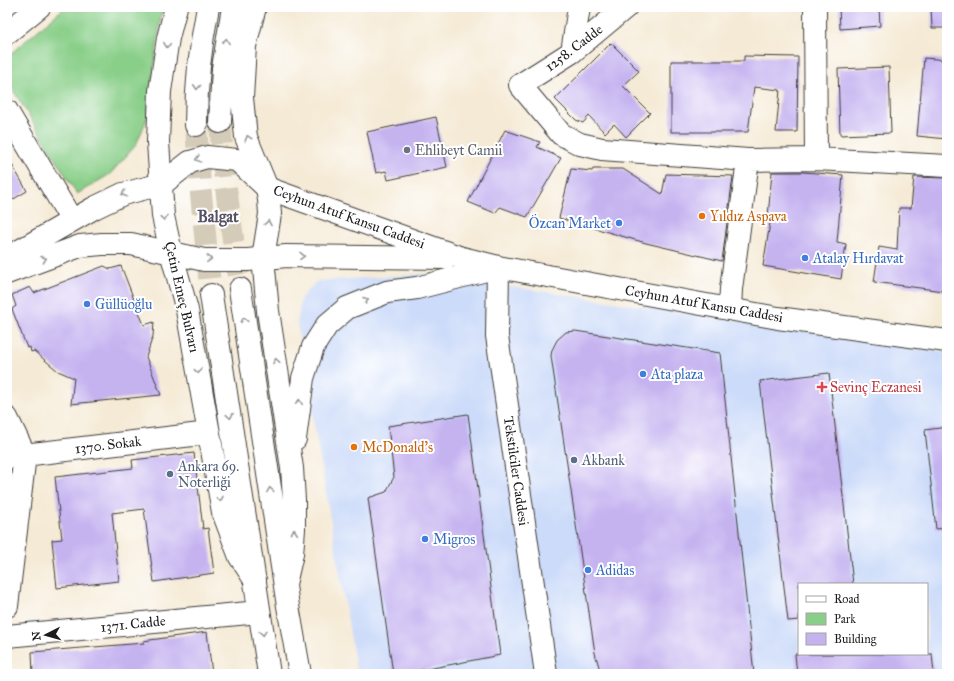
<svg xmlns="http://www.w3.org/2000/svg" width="954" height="681" font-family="'IM FELL Great Primer',serif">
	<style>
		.built { fill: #ccdbf9; fill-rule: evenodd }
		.green { fill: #89cf89; stroke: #527652 }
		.building { fill: #c5b3f0 }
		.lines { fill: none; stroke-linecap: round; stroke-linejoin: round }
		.primary-tunnel { stroke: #d4cbb9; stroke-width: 22; stroke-dasharray: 22 11; stroke-linecap: butt }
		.street-casing { stroke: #3d3b38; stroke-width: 24 }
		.secondary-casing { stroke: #3d3b38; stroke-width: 24 }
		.primary-casing { stroke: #3d3b38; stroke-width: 24 }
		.street { stroke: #fff; stroke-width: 22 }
		.secondary { stroke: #fff; stroke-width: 22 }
		.primary { stroke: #fff; stroke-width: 22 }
		.oneway { stroke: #999 }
		.worship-dot { fill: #6b7280; stroke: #fff; stroke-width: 1.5 }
		.food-dot { fill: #e8710a; stroke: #fff; stroke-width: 1.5 }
		.shop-dot { fill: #3f7fe0; stroke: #fff; stroke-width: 1.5 }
		.health-dot { fill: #e0444e; stroke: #fff; stroke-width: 1.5 }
		.service-dot { fill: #5c6f8a; stroke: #fff; stroke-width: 1.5 }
		.labels { text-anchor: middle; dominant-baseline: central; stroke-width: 4; stroke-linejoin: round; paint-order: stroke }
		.street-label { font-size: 14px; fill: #1c1c1c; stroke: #fff }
		.worship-label { font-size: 14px; fill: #5b616d; stroke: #fff; text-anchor: start }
		.food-label { font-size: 14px; fill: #c56008; stroke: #fff; text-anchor: start }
		.shop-label { font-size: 14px; fill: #366cbe; stroke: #fff; text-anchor: start }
		.health-label { font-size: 14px; fill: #be3a42; stroke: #fff; text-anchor: start }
		.service-label { font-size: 14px; fill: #4e5e75; stroke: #fff; text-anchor: start }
		.quarter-label { font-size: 16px; font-weight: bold; fill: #575166; stroke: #fff }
	</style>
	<rect width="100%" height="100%" fill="#fff"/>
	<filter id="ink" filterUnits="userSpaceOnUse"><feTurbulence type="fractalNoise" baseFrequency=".025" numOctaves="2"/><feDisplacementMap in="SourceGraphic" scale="8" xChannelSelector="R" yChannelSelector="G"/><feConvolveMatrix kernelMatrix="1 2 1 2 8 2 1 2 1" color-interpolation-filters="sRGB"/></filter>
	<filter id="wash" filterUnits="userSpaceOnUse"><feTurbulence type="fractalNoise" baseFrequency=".012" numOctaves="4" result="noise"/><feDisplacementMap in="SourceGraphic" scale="16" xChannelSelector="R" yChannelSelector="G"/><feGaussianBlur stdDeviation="0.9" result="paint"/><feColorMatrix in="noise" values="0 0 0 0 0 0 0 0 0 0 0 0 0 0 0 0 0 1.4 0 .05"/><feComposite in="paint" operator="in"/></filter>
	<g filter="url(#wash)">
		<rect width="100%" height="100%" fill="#f5ead5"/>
		<path class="built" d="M426,274L947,352V674H357L297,324L301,298L317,281ZM799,584H927V654H799Z"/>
		<path class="green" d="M65,7H162L148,116L136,145L110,174L77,194L7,80V57Z"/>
		<g id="blocks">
			<path class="building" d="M839,7H879L880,26L840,29Z
				M931,7H947V28H932Z
				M611,43L639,71L623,86L650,113L626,137L614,124L605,133L589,116L583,123L576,120L555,99Z
				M744,56L798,57L797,132H776L780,90L754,87L748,132H671V61H744Z
				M924,58L947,60V139L917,136Z
				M889,67L891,133L840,135L838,69Z
				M436,117L447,167L388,180L386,171L376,173L367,132Z
				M505,130L540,142L537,147L561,158L527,217L500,207L495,213L468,202Z
				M7,156L27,191L7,203Z
				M571,169L592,171L593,169H623L662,194L666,174L733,176L722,261L646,243L559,218Z
				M772,172H803L843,175L837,242L846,244L841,279L763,266L771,217H768Z
				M914,177L947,178V261L943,291L874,282L879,247L897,250L899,208H911Z
				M104,266L110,269L121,266L144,325L154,322L153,336L146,357L161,395L71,404L74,378L58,371L34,351L31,352L30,347L27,348L12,309L16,306L12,295L30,287L34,293Z
				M575,331L720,353L754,674H601L595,653L551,356L552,350L557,340L566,332Z
				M829,373L853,584H799V620L788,621L760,381Z
				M468,414L500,655L402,674H393L368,498L386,492L394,477L388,426Z
				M947,427V528L936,529L925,430Z
				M194,453L203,529L208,528L214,573L154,582L144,509L112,513L119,581L57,588L52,540L62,539L55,477L133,468L132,460Z
				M207,632L212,674H33L32,652L144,643L143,641Z
				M795,654H932L934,674H797Z"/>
		</g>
	</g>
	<g filter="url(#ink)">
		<use href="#blocks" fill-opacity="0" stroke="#3d3b38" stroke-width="1"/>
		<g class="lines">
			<path class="primary-tunnel" d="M220,122L225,181L240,289
				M196,125L200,184L211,295"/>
			<g class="street-casing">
				<path id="street" d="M626,7L572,52L520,85L561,134L580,144L602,149L748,160L816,159L947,166
					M815,7L816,159
					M7,33L39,7
					M572,52L579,7
					M7,111L71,219
					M730,309L731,289L748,160
					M7,418L25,455L7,606
					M7,457L209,433
					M7,636L259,612"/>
			</g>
			<g class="secondary-casing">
				<path id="secondary" d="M7,258L94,208L123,194L162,184L190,162L207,157L237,160L267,188L462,258L498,267L778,318L947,341
					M498,267L497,336L546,674
					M7,273L80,246L102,244H131L204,260H248L286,256L447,258"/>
			</g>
			<g class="primary-casing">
				<path id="primary" d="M176,7L168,38L160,91L158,142L163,216L171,252L187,310L223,512L240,557L255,580
					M255,7L245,46L242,98L246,137L267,188L269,200L270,214L263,258L268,311L292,468L294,500V529L292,554L285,584
					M220,122L223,68L233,7
					M196,125C196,85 200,47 208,7
					M240,289L288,606L300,674
					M211,295L269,674
					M295,439L303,378L313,347L327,325L347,308L387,292L417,288L498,267"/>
			</g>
			<use href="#street" class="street"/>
			<use href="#secondary" class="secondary"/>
			<use href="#primary" class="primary"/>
		</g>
		<defs><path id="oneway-chevron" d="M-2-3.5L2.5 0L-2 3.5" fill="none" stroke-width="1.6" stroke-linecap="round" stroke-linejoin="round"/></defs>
		<g class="oneway">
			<use href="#oneway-chevron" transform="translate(226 41) rotate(-81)"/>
			<use href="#oneway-chevron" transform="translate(167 45) rotate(98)"/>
			<use href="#oneway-chevron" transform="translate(197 87) rotate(94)"/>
			<use href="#oneway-chevron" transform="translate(248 138) rotate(-106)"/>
			<use href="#oneway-chevron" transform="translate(198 159) rotate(165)"/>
			<use href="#oneway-chevron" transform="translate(124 194) rotate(161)"/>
			<use href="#oneway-chevron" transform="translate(164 218) rotate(81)"/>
			<use href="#oneway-chevron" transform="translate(268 223) rotate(-80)"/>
			<use href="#oneway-chevron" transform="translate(302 256) rotate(1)"/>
			<use href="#oneway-chevron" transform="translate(44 259) rotate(-20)"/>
			<use href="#oneway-chevron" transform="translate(209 259) rotate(4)"/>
			<use href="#oneway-chevron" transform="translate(366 300) rotate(-21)"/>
			<use href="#oneway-chevron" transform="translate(244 320) rotate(-99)"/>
			<use href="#oneway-chevron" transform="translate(276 361) rotate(-99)"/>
			<use href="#oneway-chevron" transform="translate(198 371) rotate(80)"/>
			<use href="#oneway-chevron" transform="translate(299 402) rotate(-83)"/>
			<use href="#oneway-chevron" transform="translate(230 416) rotate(81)"/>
			<use href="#oneway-chevron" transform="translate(270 490) rotate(-99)"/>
			<use href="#oneway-chevron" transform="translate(220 499) rotate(78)"/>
			<use href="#oneway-chevron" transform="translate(294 532) rotate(-86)"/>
			<use href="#oneway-chevron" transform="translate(263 633) rotate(81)"/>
		</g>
	</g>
	<circle class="worship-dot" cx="407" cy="150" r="4"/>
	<g class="food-dot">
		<circle cx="702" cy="216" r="4"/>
		<circle cx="354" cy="447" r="4"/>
	</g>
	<g class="shop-dot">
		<circle cx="619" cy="223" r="4"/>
		<circle cx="805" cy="258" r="4"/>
		<circle cx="87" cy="304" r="4"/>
		<circle cx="643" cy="374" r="4"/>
		<circle cx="425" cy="539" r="4"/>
		<circle cx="588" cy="570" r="4"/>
	</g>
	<path class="health-dot" d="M820 381h4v4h4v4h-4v4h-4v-4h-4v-4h4z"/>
	<g class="service-dot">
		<circle cx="574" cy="460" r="4"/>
		<circle cx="170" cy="474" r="4"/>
	</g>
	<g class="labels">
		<g class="street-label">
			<text transform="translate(574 48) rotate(-37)">1258. Cadde</text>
			<text transform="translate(349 217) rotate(20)">Ceyhun Atuf Kansu Caddesi</text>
			<text transform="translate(182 297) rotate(77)">Çetin Emeç Bulvarı</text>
			<text transform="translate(704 304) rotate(10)">Ceyhun Atuf Kansu Caddesi</text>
			<text transform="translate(108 445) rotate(-7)">1370. Sokak</text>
			<text transform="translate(516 471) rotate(82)">Tekstilciler Caddesi</text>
			<text transform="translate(133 624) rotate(-6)">1371. Cadde</text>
		</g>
		<g class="worship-label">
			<text x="415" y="150">Ehlibeyt Camii</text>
		</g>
		<g class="food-label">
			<text x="710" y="216">Yıldız Aspava</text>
			<text x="362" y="447">McDonald's</text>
		</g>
		<g class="shop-label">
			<text x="611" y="223" text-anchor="end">Özcan Market</text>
			<text x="813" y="258">Atalay Hırdavat</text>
			<text x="95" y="304">Güllüoğlu</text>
			<text x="651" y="374">Ata plaza</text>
			<text x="433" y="539">Migros</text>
			<text x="596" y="570">Adidas</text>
		</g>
		<g class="health-label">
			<text x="830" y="387">Sevinç Eczanesi</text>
		</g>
		<g class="service-label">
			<text x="582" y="460">Akbank</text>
			<text x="178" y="466">Ankara 69.<tspan x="178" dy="16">Noterliği</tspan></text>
		</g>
		<g class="quarter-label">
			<text x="218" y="216">Balgat</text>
		</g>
	</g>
	<rect width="954" height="681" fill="none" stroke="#fff" stroke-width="24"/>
	<rect x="798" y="583" width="130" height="72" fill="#ffffff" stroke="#a4a4a4"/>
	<rect x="806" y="596" width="20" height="6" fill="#ffffff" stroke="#a4a4a4"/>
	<text x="834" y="603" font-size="12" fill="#1c1c1c">Road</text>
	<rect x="806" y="613" width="20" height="12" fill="#89cf89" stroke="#a4a4a4"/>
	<text x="834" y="623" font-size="12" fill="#1c1c1c">Park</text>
	<rect x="806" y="633" width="20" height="12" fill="#c5b3f0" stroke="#a4a4a4"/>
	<text x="834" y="643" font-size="12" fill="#1c1c1c">Building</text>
	<g transform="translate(46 635) rotate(264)" stroke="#ffffff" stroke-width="3" paint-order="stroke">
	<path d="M0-3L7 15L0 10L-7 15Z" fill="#1c1c1c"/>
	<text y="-6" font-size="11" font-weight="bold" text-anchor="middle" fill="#1c1c1c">N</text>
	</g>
</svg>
